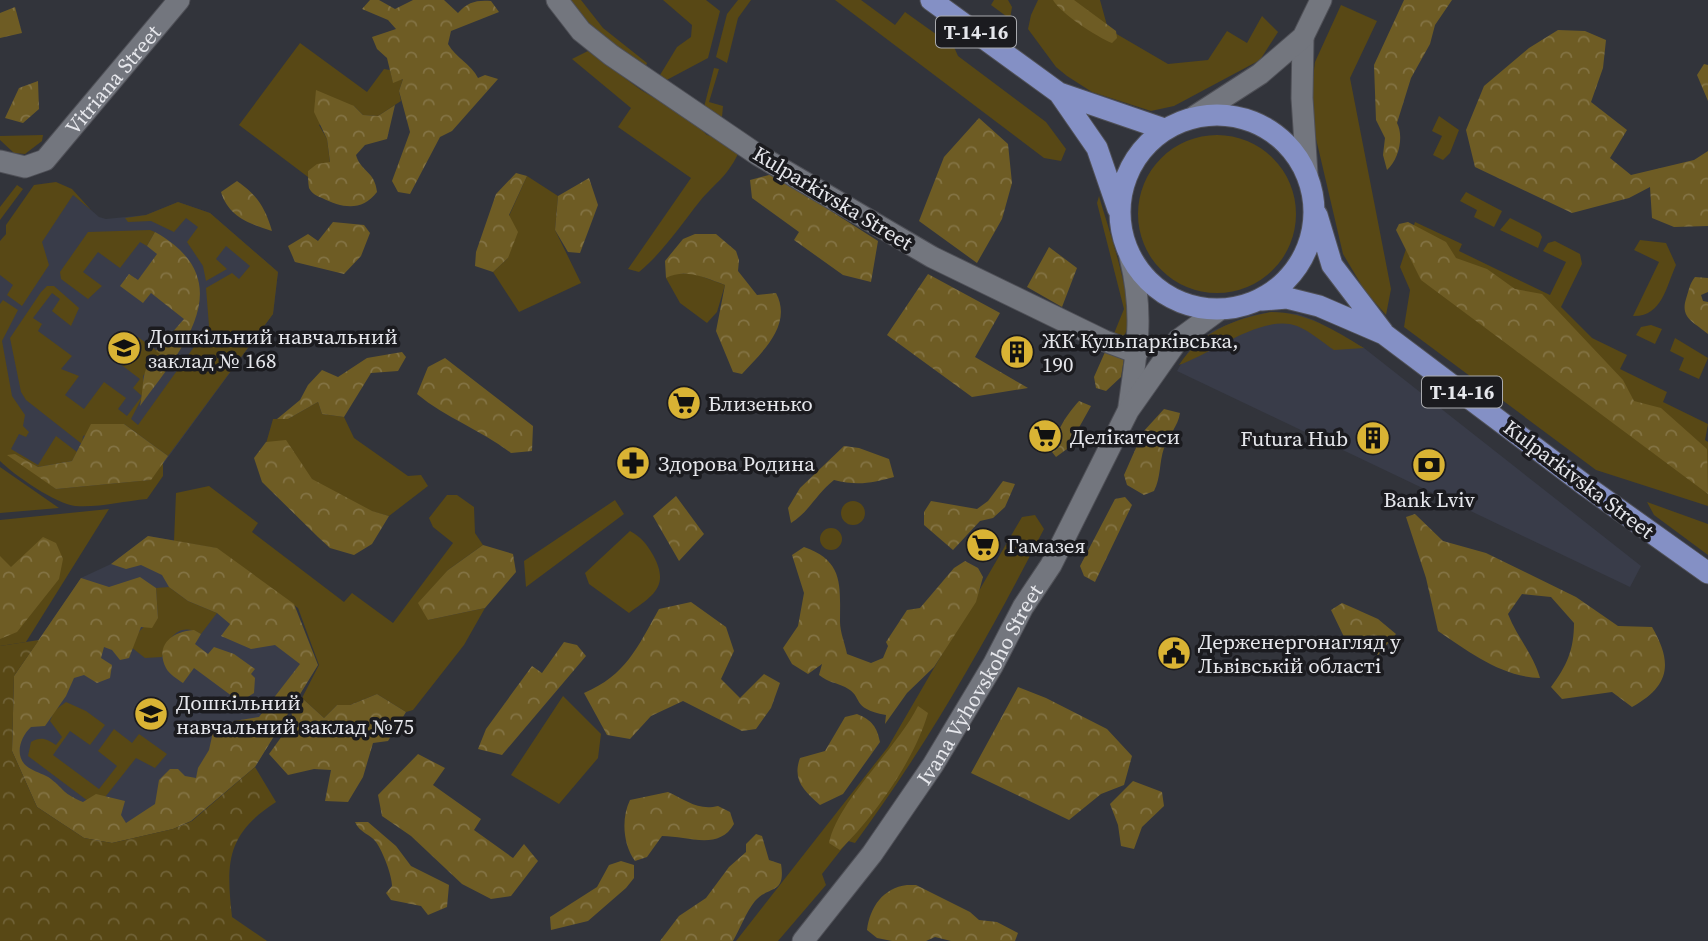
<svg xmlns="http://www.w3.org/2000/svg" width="1708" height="941" font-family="'Source Serif 4',serif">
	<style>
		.built { fill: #393c49 }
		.grass { fill: #584815 }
		.forest { fill: url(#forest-crowns) }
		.park { fill: url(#park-crowns) }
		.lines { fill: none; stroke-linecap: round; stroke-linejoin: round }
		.secondary-casing { stroke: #4f5057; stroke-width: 23 }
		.primary-casing { stroke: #4f5057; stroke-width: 23 }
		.secondary { stroke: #73767e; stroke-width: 21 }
		.primary { stroke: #8490c5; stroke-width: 21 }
		.labels { text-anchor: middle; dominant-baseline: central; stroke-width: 7; stroke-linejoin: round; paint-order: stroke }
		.shield { fill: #1b1b1f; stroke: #a9aaae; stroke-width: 2 }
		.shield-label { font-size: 19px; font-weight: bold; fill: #e6e7ec }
		.street-label { font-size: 21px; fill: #e6e7ec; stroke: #1b1b1f }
		.poi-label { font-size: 21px; fill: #e6e7ec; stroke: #1b1b1f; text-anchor: start }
	</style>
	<defs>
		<pattern id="forest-crowns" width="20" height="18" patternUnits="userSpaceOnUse" patternTransform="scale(1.75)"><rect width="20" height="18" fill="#6e5c24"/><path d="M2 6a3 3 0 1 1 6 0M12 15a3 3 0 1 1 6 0" fill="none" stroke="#837344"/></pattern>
		<pattern id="park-crowns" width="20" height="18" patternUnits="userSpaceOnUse" patternTransform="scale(1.75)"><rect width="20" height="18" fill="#584815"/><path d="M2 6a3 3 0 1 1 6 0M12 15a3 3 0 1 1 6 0" fill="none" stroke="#706237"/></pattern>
	</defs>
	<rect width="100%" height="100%" fill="#32343b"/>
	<path class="built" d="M68,190L99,217L106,219L146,215L178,202L210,213L278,272L273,314L153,478L56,489L0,453V247Z
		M1271,312L1298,314L1314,320L1364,348L1641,566L1630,587L1177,371L1188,352L1212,331L1249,316Z
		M148,536L217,548L318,665L255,767L191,821L84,838L12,751L14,676L81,578L111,564Z"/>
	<path class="grass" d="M569,0H581L603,28L647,63L645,69L590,31Z
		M663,0H706L720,11L708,58L661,83L657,80L677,47L691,37L692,25Z
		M738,0H751L738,18L727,63L716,57L727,14Z
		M835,0H861L895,25L905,12L954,47L958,56L1046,122L1066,149L1061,161L1044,158Z
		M994,0H1008L1012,7L1010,19L991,5Z
		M1038,0H1100L1108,29L1168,64L1208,60L1227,31L1247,43L1262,16L1278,32L1260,60L1174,106L1151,111L1092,92L1067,76L1056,67L1028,29L1031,15Z
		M1341,5L1377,21L1350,78L1391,289L1386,315L1365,291L1343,254L1314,130L1311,93L1315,62Z
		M300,43L367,92L384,69L390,70L393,82L403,79L399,91L401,101L378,116L363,115L354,106L319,125L327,139L330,163L308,171V177L239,125Z
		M588,51L641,90L692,120L707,135L727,140L738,154C726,178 716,182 700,201C680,226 664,251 639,272L628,269L691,178L618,127L631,108L572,59Z
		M714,68L719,69L709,102L723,106L722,117L704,107Z
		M1439,116L1459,130L1450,153L1443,160L1433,155L1442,136L1432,131Z
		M43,135L42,141L25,154L14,153L0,140V136Z
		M1138 214a79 79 0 1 1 158 0a79 79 0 1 1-158 0Z
		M527,176L558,196L555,230L581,283L519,312L493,272L508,258L509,216Z
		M56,182L72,189L91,210L73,195L42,242L49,265L22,306L7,295L13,285L0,275V241L6,234V225L34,185Z
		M17,185L23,189L0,220V207Z
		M1466,192L1502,211L1494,227L1474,217L1477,210L1460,201Z
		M1099,196C1106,222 1141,318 1123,337L1113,336L1124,309L1097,203Z
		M178,202L210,213L278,272L273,314L168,456L124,424L83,436L82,444L26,400L21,392L10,338L41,292L47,286H54L79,308L71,326L52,311L60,299L52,293L33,318L42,324L38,331L72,356L61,369L79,376L65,395L84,409L104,382L126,398L118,409L127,416L142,396L133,388L140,379L107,354L110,351L122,360L138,337L161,354L143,376V396L131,419L138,425L209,326L206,288L232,273L239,279L250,266L226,246L216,259L227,269L206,281L203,266L187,242L198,227L186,218L174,232L151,221L128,222L125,218L146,215Z
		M1510,218L1540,233L1542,237L1538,248L1500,230Z
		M1415,222L1462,244L1459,251L1550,295L1566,262L1543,251L1548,243L1555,241L1580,254L1582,264L1561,307L1592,338L1627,355L1620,369L1667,392L1663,402L1708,424L1705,440L1708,442V506L1596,470L1404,327L1410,290L1400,267Z
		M150,230L155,232L147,246L140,242L120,268L98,252L83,272L102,286L88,299L61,279L60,272L88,232Z
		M1640,240L1666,243L1676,265C1666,287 1662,317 1633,316L1659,262L1634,250Z
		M673,274H695L725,285L717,312L707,323L680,303L666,278Z
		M3,300L18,310L2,341L12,396L25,415L23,426L29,432L26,437L19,434L11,449L38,465L56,436L77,452L72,461L38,467L14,454L56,489L150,480L163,462V476L147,499C124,501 98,508 75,506C56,504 14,475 0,461V304Z
		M1271,312C1307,312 1334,330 1364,348L1334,350C1322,342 1310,331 1297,326C1263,313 1211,354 1179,365C1201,332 1233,319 1271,312Z
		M1651,325L1662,329L1655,344L1636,335L1641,327Z
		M1675,338L1708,358L1699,379L1679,370L1684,358L1670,351Z
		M318,402L322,414L344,417L354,438L408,476L421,475L428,486L389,516L348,505L263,454L273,419H288Z
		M0,467L59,508L0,513Z
		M209,486L258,523L252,532L344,602L352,593L393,623L453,543L433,527L429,518L447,495H457L474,507L475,533L483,545L448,570L428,620L485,608L464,645L413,710L406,712L377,694L350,705H337L324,718L302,698L319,665L298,608L215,548L174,541L176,493Z
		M615,500L624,514L526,587L524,561Z
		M841 513a12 12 0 1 1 24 0a12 12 0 1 1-24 0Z
		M1647,502L1708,524V555L1654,515Z
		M109,509L26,642L0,646V520Z
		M1035,515L1044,529C988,638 928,744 855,843L848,841L822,874L826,885L778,941H736L888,747L1022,517Z
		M820 539a11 11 0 1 1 22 0a11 11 0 1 1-22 0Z
		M630,531C642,538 646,543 653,555C670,586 654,595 629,613L589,584L585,573Z
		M169,587L188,601L217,613L201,634C179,621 168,638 162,657L145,658L131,647C137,631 143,626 158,618L156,588Z
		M563,696L601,734L598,758L559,804L511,775Z
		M66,702L86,711L105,725L90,745L70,731L53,755L99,789L117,766L98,751L114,729L132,743L139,734L167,754L155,768L136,758L102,801H88L28,756L31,742C41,736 47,739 56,745L62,737L50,721L54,711Z"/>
	<path class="forest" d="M370,0H379L395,9L413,0H444L458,13C468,2 476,0 491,1L499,12L451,31L448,44C456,58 471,64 478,78L485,75L498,79L452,131L440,137L410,194L398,192L392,181L410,132L399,91L403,79L393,83L387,58L377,49L372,37L396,29L388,20L362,9Z
		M1053,0H1074L1116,31L1117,38L1112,43C1097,37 1060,13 1053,0Z
		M1404,0H1452L1435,25L1430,44L1411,78L1397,123C1404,136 1399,160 1387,170L1383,155L1385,138L1376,120L1374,65Z
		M15,7L22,33L0,38V13Z
		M1558,30L1585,31L1606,40L1603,68L1591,102L1627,130L1610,158L1631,175L1694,160L1708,151V226L1674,227L1652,218L1650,187L1629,198L1572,213L1475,167L1466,130L1484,86L1529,48Z
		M1704,64L1708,65V101L1697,75Z
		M38,81L39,109L23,123L5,118L19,88Z
		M316,90L354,106L363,115L378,116L395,105L387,139L365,145L356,155C360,171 375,171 377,192C362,212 342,208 322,198C317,196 312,194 309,188C308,183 308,176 308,171L317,164L330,162L327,139L314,112Z
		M979,118L1008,144L1012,183L1002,219L977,263L919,221L944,157Z
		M516,173L527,176L509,215L518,232L508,258L493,272L475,266L476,252L496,194Z
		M773,174L878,241L871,282L843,275L794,240L799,232L752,198L750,180Z
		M589,178L598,205L580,253L568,252L555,230L558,196Z
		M237,181C257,195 265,207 272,231C249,224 228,216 221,192Z
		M333,222L364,225L370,233L361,256L344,274L295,262L288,246L308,234L318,241Z
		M1408,222L1446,242L1456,258L1487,269L1515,289L1542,294L1623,380L1634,401L1661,408L1707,449L1708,494L1421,280L1396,230L1399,224Z
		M155,232C244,282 180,351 140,406C145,386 139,365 160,354L156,351L184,319L151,293L143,303L120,286L129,274L138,280L157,254L147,246Z
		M695,234H716L736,251L739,260L738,271L757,295L776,293C793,325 762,352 742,374L733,372L716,331L725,285C706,278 685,268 666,278L665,261L683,239Z
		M1049,247L1077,268L1062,307L1027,287Z
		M928,274L1000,313L975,357L1028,388L972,397L887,335Z
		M1695,277L1708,278V292L1701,295L1703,301L1708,302V334C1694,322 1680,318 1686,299C1689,290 1689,285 1695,277Z
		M402,352L406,357L398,371L371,373L344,417L322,414L318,402L288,419H277L300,400L308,385L322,370L338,377L367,358Z
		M1105,352L1124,358L1121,377L1106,391L1096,388L1094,377Z
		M445,358L533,426L532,451L511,453C481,430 446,418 417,394L428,367Z
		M1079,401L1091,406L1067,449L1056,457L1052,452C1054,434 1067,414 1079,401Z
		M1164,409L1180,413C1178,426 1169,435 1164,448C1159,463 1161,477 1154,491L1144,495L1127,485L1124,475L1143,432Z
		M91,424H124L168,456L151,480L56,489L7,455L15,454L38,467L72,461Z
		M286,440L312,479L372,511L389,516L372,544L354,555L330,548L318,537L262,482L254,458L266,442Z
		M844,446L859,448L889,459L894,477C873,483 857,486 834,480C817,493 809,512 791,523L788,508L800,488Z
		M1003,481L1015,484L1005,507L993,518L980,521L953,550L924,525V512L931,501L977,509L988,501Z
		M676,496L704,534L679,561L653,516Z
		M1125,497L1132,505L1095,582L1084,576L1080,566L1115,499Z
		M1415,514L1443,541L1486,553L1576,597L1618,626L1652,627C1673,663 1670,686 1632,707L1612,692L1562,699L1551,687C1567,666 1574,649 1574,623L1551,597L1522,594L1508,614C1517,637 1533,654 1540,678C1502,677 1469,652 1438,631L1426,578L1406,517Z
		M148,536L217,548L294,604L318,665L255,767L191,821L173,829L112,843L84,838L37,807L12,751L14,676L81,578L109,587L140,577L156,588L158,618L152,628L141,627L129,658L120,660L112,650L104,647L101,658L112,665L110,678L97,683L84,675L74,678L66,696L45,726L31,727C19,738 13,760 31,769C37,773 45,774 51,779C66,791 62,793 83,802L96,794L125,801L121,815L126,823L155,804L159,780L170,769H178L185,776L196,778L198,768L209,750L213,732L221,731L234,721L259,717L300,664L275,645L251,649L221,636L230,624L217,613L188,601L169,587L162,575L141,565L126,569L111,564Z
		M43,537L56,543L63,559L59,579L17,632L0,639V556L11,567Z
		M483,545L513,554L516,572L485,608L428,620L418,603L448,570Z
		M804,547C844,561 840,585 840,622C840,632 845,644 847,654L871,663L883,658L888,646L886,642L907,610L920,608L954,568L965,561L978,568L983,577L976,602L934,667L907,693L885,724L886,715C849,708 865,697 845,687C835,682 829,683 819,675L822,664L808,674L792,664L783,648L798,626L804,593L792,555Z
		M691,602L726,627L734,651L721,679L740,698L764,674L780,683L771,708L756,729L742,731L683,701L651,716L630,739L607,735L584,693C626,675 637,648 659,609Z
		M1342,603L1378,619L1396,634L1378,655L1345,639L1331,610Z
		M194,630L201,634L195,644L208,654L214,647L234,654L255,669L251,674L255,678L254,693L240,702L194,668L183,683C177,679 169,674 166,668C154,644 174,631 194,630Z
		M564,642L577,645L586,656L502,755L478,749L486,729L532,666L542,673Z
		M1018,687L1046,698L1107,729L1132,756L1124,785L1101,794L1069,820L971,773Z
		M377,694L406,712L388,741L373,743L363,777L348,802L325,801L331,770L314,769L288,775L269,754L282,736L295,729L291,711L302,698L324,718L337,705H350Z
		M918,706L928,713C915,759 874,817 840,850L829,843C838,800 896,750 918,706Z
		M857,714C872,720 877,727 880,742L843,794L820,805C804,791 792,780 800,758L825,751L845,717Z
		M418,754L445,768L433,785L481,819L474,830L513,858L524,844L538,861L511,896L491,899L462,884L411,836L382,816L378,795Z
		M1133,781L1162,792L1164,806L1142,827L1134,849L1121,846L1118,825L1110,804Z
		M668,792C686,800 698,811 718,806L730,812L734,824C719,851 688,836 662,836L647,857L635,861C623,845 621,818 630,800Z
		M368,822L396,846L411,866L449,885L447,907L428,915L421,906L391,900L386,893L392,886C392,875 383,852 376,842C370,834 360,833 355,822Z
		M756,834L762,836L769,860L781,864C786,895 769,885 755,901C746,912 740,929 733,941H660L679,916L706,898L729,867L746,852V844Z
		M621,861L634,865V878L626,888L588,921L551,930L550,917L597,887L609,865Z
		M907,885H916L970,912L979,920L997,922L1018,933L1015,941H951L935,937L926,941H892L877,938L867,930C870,907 883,888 907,885Z"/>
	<path class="park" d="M39,640L14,676L12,751L37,807L84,838L112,843L173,829L192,821L255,767L276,802C226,834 226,863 232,917L267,941H0V646Z"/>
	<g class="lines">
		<g class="secondary-casing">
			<g id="secondary">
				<path d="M557,0L581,31L611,55L758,155L932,257L1105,341L1137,353"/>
				<path d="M1303,37L1302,98L1307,174"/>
				<path d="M1195,116L1260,74L1303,37L1321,0"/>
				<path id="s1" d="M0,161L25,167L45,160L179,0"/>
				<path d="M1129,406C1137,349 1144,314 1130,257"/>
				<path id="s2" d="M803,941L872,854L933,765L993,665L1023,607L1051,565L1128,411L1178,340L1219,310"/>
			</g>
		</g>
		<g class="primary-casing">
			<path id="primary" d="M931,0L1059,93L1097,148L1118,209
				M1059,93L1164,129
				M1120 212a97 97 0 1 1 194 0a97 97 0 1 1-194 0Z
				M1317,215L1332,265L1383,332
				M1262,300L1287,298L1319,306L1384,334L1586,486L1708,573"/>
		</g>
		<use href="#secondary" class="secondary"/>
		<use href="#primary" class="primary"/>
	</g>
	<defs>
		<g id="school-disc" transform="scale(1.75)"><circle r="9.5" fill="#d9b334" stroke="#1b1b1f"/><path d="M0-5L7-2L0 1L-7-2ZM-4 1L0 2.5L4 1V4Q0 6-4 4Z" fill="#111"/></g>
		<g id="building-disc" transform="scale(1.75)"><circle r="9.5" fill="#d9b334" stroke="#1b1b1f"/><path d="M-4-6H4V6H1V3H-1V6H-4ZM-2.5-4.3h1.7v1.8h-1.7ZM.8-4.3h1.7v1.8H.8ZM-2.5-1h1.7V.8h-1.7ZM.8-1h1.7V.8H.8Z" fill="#111"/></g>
		<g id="supermarket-disc" transform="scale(1.75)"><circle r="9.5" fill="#d9b334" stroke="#1b1b1f"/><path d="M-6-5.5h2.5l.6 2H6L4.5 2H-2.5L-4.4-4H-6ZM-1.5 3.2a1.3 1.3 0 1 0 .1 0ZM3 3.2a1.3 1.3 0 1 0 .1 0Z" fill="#111"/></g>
		<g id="pharmacy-disc" transform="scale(1.75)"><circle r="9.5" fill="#d9b334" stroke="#1b1b1f"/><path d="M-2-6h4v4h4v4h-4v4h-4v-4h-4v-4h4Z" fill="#111"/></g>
		<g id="bank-disc" transform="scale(1.75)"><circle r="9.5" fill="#d9b334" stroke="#1b1b1f"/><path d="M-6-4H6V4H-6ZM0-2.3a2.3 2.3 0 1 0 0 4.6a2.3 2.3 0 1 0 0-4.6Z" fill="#111"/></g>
		<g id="civic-disc" transform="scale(1.75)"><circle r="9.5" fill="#d9b334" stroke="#1b1b1f"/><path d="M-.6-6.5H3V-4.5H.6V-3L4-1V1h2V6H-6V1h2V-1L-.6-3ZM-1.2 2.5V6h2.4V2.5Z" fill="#111"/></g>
	</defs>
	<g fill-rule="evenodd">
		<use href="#school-disc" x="124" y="348"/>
		<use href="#building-disc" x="1017" y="352"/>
		<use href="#supermarket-disc" x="684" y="403"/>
		<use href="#supermarket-disc" x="1045" y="436"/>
		<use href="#building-disc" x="1373" y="438"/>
		<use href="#pharmacy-disc" x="633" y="463"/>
		<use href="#bank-disc" x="1429" y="465"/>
		<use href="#supermarket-disc" x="983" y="545"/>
		<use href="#civic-disc" x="1174" y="653"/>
		<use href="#school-disc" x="151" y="714"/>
	</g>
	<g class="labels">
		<g class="shield">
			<rect x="936" y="16.5" width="80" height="31" rx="5"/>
			<rect x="1422" y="376.5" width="80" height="31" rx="5"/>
		</g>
		<g class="shield-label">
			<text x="976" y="32">Т-14-16</text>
			<text x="1462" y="392">Т-14-16</text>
		</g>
		<g class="street-label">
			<text stroke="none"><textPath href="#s1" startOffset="152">Vitriana Street</textPath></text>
			<text transform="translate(833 198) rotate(31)">Kulparkivska Street</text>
			<text transform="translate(1579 479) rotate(37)">Kulparkivska Street</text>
			<text stroke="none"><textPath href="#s2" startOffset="312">Ivana Vyhovskoho Street</textPath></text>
		</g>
		<g class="poi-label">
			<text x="148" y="336">Дошкільний навчальний<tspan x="148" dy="24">заклад № 168</tspan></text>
			<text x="1042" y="340">ЖК Кульпарківська,<tspan x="1042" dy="24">190</tspan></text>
			<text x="708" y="403">Близенько</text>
			<text x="1070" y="436">Делікатеси</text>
			<text x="1348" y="438" text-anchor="end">Futura Hub</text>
			<text x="658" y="463">Здорова Родина</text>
			<text x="1429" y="499" text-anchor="middle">Bank Lviv</text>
			<text x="1007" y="545">Гамазея</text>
			<text x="1198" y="641">Держенергонагляд у<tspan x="1198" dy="24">Львівській області</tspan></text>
			<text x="176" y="702">Дошкільний<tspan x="176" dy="24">навчальний заклад №75</tspan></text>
		</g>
	</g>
</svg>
